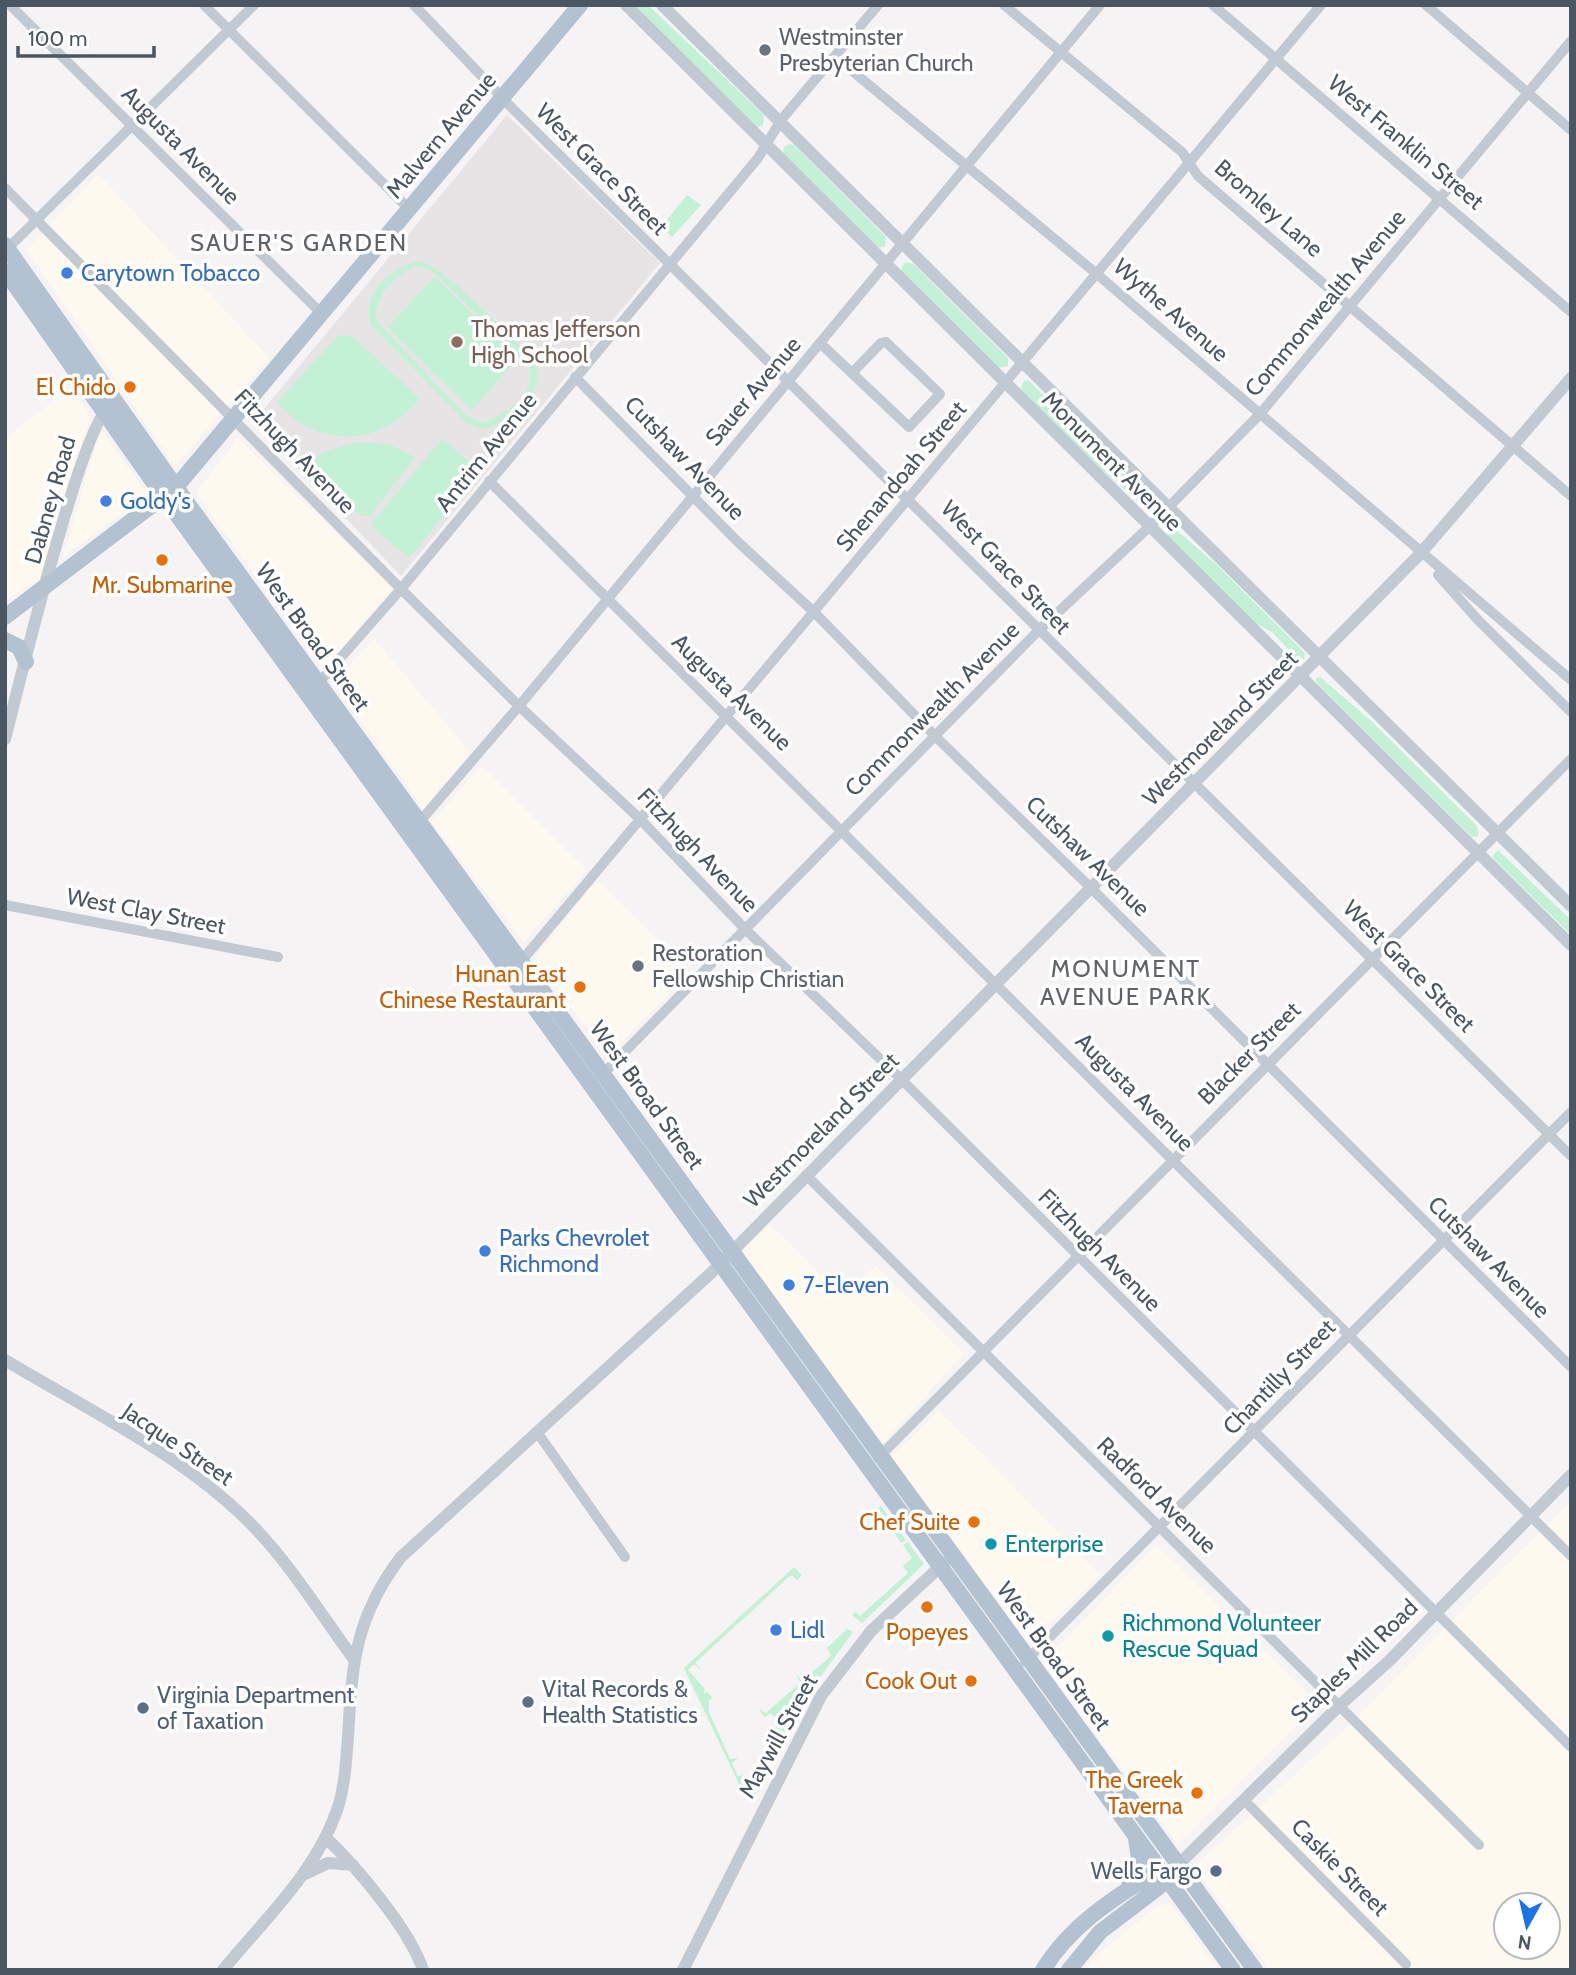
<svg xmlns="http://www.w3.org/2000/svg" width="1576" height="1975" font-family="Cabin,sans-serif">
	<style>
		.commercial { fill: #fdf9ef; fill-rule: evenodd }
		.education { fill: #e6e4e5 }
		.green { fill: #c3f1d5; fill-rule: evenodd }
		.lines { fill: none; stroke-linecap: round; stroke-linejoin: round }
		.minor { stroke: #c1cad2; stroke-width: 10 }
		.tertiary { stroke: #c1cad2; stroke-width: 12 }
		.primary { stroke: #b3c2d1; stroke-width: 16 }
		.worship-dot { fill: #6b7280; stroke: #fff; stroke-width: 2.5 }
		.shop-dot { fill: #3f7fe0; stroke: #fff; stroke-width: 2.5 }
		.education-dot { fill: #8d6e63; stroke: #fff; stroke-width: 2.5 }
		.food-dot { fill: #e8710a; stroke: #fff; stroke-width: 2.5 }
		.culture-dot { fill: #0f9aa8; stroke: #fff; stroke-width: 2.5 }
		.service-dot { fill: #5c6f8a; stroke: #fff; stroke-width: 2.5 }
		.labels { text-anchor: middle; dominant-baseline: central; stroke-width: 7; stroke-linejoin: round; paint-order: stroke }
		.worship-label { font-size: 23px; fill: #5b616d; stroke: #fff; text-anchor: start }
		.street-label { font-size: 23px; fill: #4a5661; stroke: #fff }
		.shop-label { font-size: 23px; fill: #366cbe; stroke: #fff; text-anchor: start }
		.education-label { font-size: 23px; fill: #785e54; stroke: #fff; text-anchor: start }
		.food-label { font-size: 23px; fill: #c56008; stroke: #fff; text-anchor: end }
		.culture-label { font-size: 23px; fill: #0d838f; stroke: #fff; text-anchor: start }
		.service-label { font-size: 23px; fill: #4e5e75; stroke: #fff; text-anchor: start }
		.neighbourhood-label { font-size: 24px; letter-spacing: 2px; fill: #5f6368; stroke: #fff }
	</style>
	<rect width="100%" height="100%" fill="#f5f3f3"/>
	<path class="commercial" d="M98,174L269,358L175,466L27,250Z
		M71,388L90,414L88,425L40,578L5,602V438Z
		M103,433L147,494L63,557L98,436Z
		M238,438L392,588L324,670L196,493Z
		M374,639L470,752L423,809L334,682Z
		M482,766L587,870L524,942L431,822Z
		M597,880L691,973L607,1056L535,957Z
		M770,1225L841,1295L876,1266L964,1353L883,1443L740,1251Z
		M939,1411L1100,1575L1029,1643L891,1457Z
		M1571,1501V1970H1270L1194,1867L1344,1730ZM1506,1905H1548V1947H1506Z
		M1156,1545L1318,1704L1178,1845L1043,1663Z
		M1164,1904L1172,1906L1218,1970H1085L1091,1961L1155,1907Z"/>
	<path class="education" d="M507,115L660,263L401,576L253,422Z"/>
	<path class="green" d="M632,5H648L764,115L763,125L757,127Z
		M789,144L794,145L886,237L885,246L878,248L783,153L784,147Z
		M687,195L701,205L672,237L661,227Z
		M419,261C442,265 521,344 536,366C544,396 509,424 482,429L467,423L372,326C358,295 392,267 419,261ZM416,267H424L439,277L528,364C540,393 505,416 482,423L466,415L378,323L375,315C381,290 392,276 416,267Z
		M907,262L914,264L1008,358V366L998,368L901,272L902,266Z
		M435,277L518,359L472,410L387,327Z
		M344,335L353,337L419,398C383,448 316,449 277,402L338,336Z
		M1028,380L1151,501V505L1144,506L1101,469L1020,390L1024,381Z
		M442,439L480,471L409,558L370,525Z
		M357,442L388,444L415,457L370,516H361L309,463L327,451Z
		M1168,528H1174L1218,566L1305,653L1304,659H1298L1272,632L1253,622L1167,535Z
		M1320,677L1370,720L1477,826L1479,836L1472,837L1316,682V678Z
		M1498,850L1571,920V935L1494,859L1493,855Z
		M881,1506L906,1540L901,1543L881,1512L873,1515Z
		M908,1542L924,1564L862,1623L852,1615L855,1612L860,1616L908,1573L903,1566L912,1558L903,1545Z
		M794,1567L802,1575L797,1580L791,1575L695,1663L703,1672L694,1664L688,1670L705,1689L704,1694L707,1692L713,1698L709,1700V1712L730,1759L738,1758L732,1763L738,1776L744,1775L741,1781L745,1787L754,1786L758,1780L750,1781L753,1776L759,1779L772,1753L768,1746L777,1750L753,1800L739,1784L684,1668Z
		M847,1629L853,1632L805,1698L785,1735L775,1729L778,1722L771,1713L764,1717L759,1709L766,1713L800,1683L797,1675L803,1680L831,1656L827,1648Z"/>
	<g class="lines">
		<path class="minor" d="M10,5L322,314
			M204,5L409,209
			M414,5L513,109L1571,1156
			M1004,5L1182,152L1198,176L1571,496
			M1213,5L1571,312
			M1426,5L1571,130
			M833,60L845,65L1098,275L1571,680
			M5,188L401,589L519,706L640,819L745,929L901,1079L1571,1747
			M5,251L254,5
			M820,343L909,427L940,394L886,342L881,343L852,373
			M575,377L738,542L814,612L935,736L1091,888L1571,1367
			M489,481L1571,1556
			M1438,575L1478,620L1571,712
			M315,687L401,589L758,158L781,120L878,5
			M416,826L519,706L1100,5
			M5,905L278,957
			M519,964L1321,5
			M600,1077L1038,631L1149,527L1260,414L1571,41
			M806,1175L1479,1845
			M537,1432L625,1557
			M878,1458L1571,759
			M1025,1662L1571,1112
			M1244,1800L1406,1964"/>
		<path class="tertiary" d="M626,5L1571,945
			M662,5L1571,906
			M5,739C18,689 81,425 110,406
			M5,1360C88,1410 181,1454 249,1522C289,1562 320,1613 353,1658
			M326,1838C356,1866 410,1930 423,1970
			M1178,1865L1340,1705L1389,1661L1571,1475
			M305,1874L328,1863L353,1865
			M223,1970C264,1920 316,1872 337,1810C345,1787 346,1761 348,1737C352,1664 355,1617 401,1557L711,1273L1420,554L1571,378
			M683,1970L821,1696L871,1631L945,1562"/>
		<path class="primary" d="M5,245L188,504L1255,1970
			M5,271L151,479L1233,1970
			M5,617L176,487L580,5
			M5,640L19,647L26,662
			M1128,1889L1139,1859L1136,1838
			M1043,1970C1069,1927 1111,1900 1152,1874L1165,1875
			M1069,1970L1100,1932L1159,1887L1171,1871"/>
	</g>
	<g class="worship-dot">
		<circle cx="765" cy="50" r="7"/>
		<circle cx="638" cy="966" r="7"/>
	</g>
	<g class="shop-dot">
		<circle cx="67" cy="273" r="7"/>
		<circle cx="106" cy="501" r="7"/>
		<circle cx="485" cy="1251" r="7"/>
		<circle cx="789" cy="1285" r="7"/>
		<circle cx="776" cy="1630" r="7"/>
	</g>
	<circle class="education-dot" cx="457" cy="342" r="7"/>
	<g class="food-dot">
		<circle cx="130" cy="387" r="7"/>
		<circle cx="162" cy="560" r="7"/>
		<circle cx="580" cy="987" r="7"/>
		<circle cx="974" cy="1522" r="7"/>
		<circle cx="927" cy="1607" r="7"/>
		<circle cx="971" cy="1681" r="7"/>
		<circle cx="1197" cy="1793" r="7"/>
	</g>
	<g class="culture-dot">
		<circle cx="991" cy="1544" r="7"/>
		<circle cx="1108" cy="1636" r="7"/>
	</g>
	<g class="service-dot">
		<circle cx="528" cy="1702" r="7"/>
		<circle cx="143" cy="1708" r="7"/>
		<circle cx="1216" cy="1871" r="7"/>
	</g>
	<g class="labels">
		<g class="worship-label">
			<text x="779" y="37">Westminster<tspan x="779" dy="26">Presbyterian Church</tspan></text>
			<text x="652" y="953">Restoration<tspan x="652" dy="26">Fellowship Christian</tspan></text>
		</g>
		<g class="street-label">
			<text transform="translate(441 135) rotate(-50)">Malvern Avenue</text>
			<text transform="translate(1406 142) rotate(40)">West Franklin Street</text>
			<text transform="translate(181 145) rotate(45)">Augusta Avenue</text>
			<text transform="translate(602 169) rotate(45)">West Grace Street</text>
			<text transform="translate(1269 208) rotate(41)">Bromley Lane</text>
			<text transform="translate(1325 303) rotate(-50)">Commonwealth Avenue</text>
			<text transform="translate(1171 310) rotate(41)">Wythe Avenue</text>
			<text transform="translate(753 391) rotate(-50)">Sauer Avenue</text>
			<text transform="translate(295 451) rotate(46)">Fitzhugh Avenue</text>
			<text transform="translate(486 452) rotate(-51)">Antrim Avenue</text>
			<text transform="translate(685 458) rotate(46)">Cutshaw Avenue</text>
			<text transform="translate(1112 461) rotate(45)">Monument Avenue</text>
			<text transform="translate(901 476) rotate(-50)">Shenandoah Street</text>
			<text transform="translate(50 500) rotate(-74)">Dabney Road</text>
			<text transform="translate(1006 567) rotate(46)">West Grace Street</text>
			<text transform="translate(313 637) rotate(54)">West Broad Street</text>
			<text transform="translate(732 692) rotate(44)">Augusta Avenue</text>
			<text transform="translate(932 709) rotate(-45)">Commonwealth Avenue</text>
			<text transform="translate(1220 728) rotate(-45)">Westmoreland Street</text>
			<text transform="translate(698 850) rotate(46)">Fitzhugh Avenue</text>
			<text transform="translate(1088 856) rotate(44)">Cutshaw Avenue</text>
			<text transform="translate(146 911) rotate(11)">West Clay Street</text>
			<text transform="translate(1409 966) rotate(45)">West Grace Street</text>
			<text transform="translate(1249 1053) rotate(-45)">Blacker Street</text>
			<text transform="translate(1135 1092) rotate(45)">Augusta Avenue</text>
			<text transform="translate(647 1095) rotate(54)">West Broad Street</text>
			<text transform="translate(821 1130) rotate(-45)">Westmoreland Street</text>
			<text transform="translate(1100 1250) rotate(45)">Fitzhugh Avenue</text>
			<text transform="translate(1489 1257) rotate(45)">Cutshaw Avenue</text>
			<text transform="translate(1279 1377) rotate(-46)">Chantilly Street</text>
			<text transform="translate(178 1444) rotate(34)">Jacque Street</text>
			<text transform="translate(1157 1495) rotate(44)">Radford Avenue</text>
			<text transform="translate(1054 1656) rotate(54)">West Broad Street</text>
			<text transform="translate(1354 1661) rotate(-44)">Staples Mill Road</text>
			<text transform="translate(778 1736) rotate(-61)">Maywill Street</text>
			<text transform="translate(1340 1867) rotate(45)">Caskie Street</text>
		</g>
		<g class="shop-label">
			<text x="81" y="273">Carytown Tobacco</text>
			<text x="120" y="501">Goldy's</text>
			<text x="499" y="1238">Parks Chevrolet<tspan x="499" dy="26">Richmond</tspan></text>
			<text x="803" y="1285">7-Eleven</text>
			<text x="790" y="1630">Lidl</text>
		</g>
		<g class="education-label">
			<text x="471" y="329">Thomas Jefferson<tspan x="471" dy="26">High School</tspan></text>
		</g>
		<g class="food-label">
			<text x="116" y="387">El Chido</text>
			<text x="162" y="585" text-anchor="middle">Mr. Submarine</text>
			<text x="566" y="974">Hunan East<tspan x="566" dy="26">Chinese Restaurant</tspan></text>
			<text x="960" y="1522">Chef Suite</text>
			<text x="927" y="1632" text-anchor="middle">Popeyes</text>
			<text x="957" y="1681">Cook Out</text>
			<text x="1183" y="1780">The Greek<tspan x="1183" dy="26">Taverna</tspan></text>
		</g>
		<g class="culture-label">
			<text x="1005" y="1544">Enterprise</text>
			<text x="1122" y="1623">Richmond Volunteer<tspan x="1122" dy="26">Rescue Squad</tspan></text>
		</g>
		<g class="service-label">
			<text x="542" y="1689">Vital Records &amp;<tspan x="542" dy="26">Health Statistics</tspan></text>
			<text x="157" y="1695">Virginia Department<tspan x="157" dy="26">of Taxation</tspan></text>
			<text x="1202" y="1871" text-anchor="end">Wells Fargo</text>
		</g>
		<g class="neighbourhood-label">
			<text x="299" y="242">SAUER'S GARDEN</text>
			<text x="1126" y="968">MONUMENT<tspan x="1126" dy="28">AVENUE PARK</tspan></text>
		</g>
	</g>
	<rect width="1576" height="1975" fill="none" stroke="#4a5661" stroke-width="14"/>
	<g transform="translate(1527 1926) rotate(188)"><circle r="33" fill="#ffffff" stroke="#b7bbc0" stroke-width="2"/>
	<path d="M0-5L12 26L0 18L-12 26Z" fill="#1a73e8"/>
	<text y="-10" font-size="19" font-weight="bold" text-anchor="middle" fill="#4a5661">N</text>
	</g>
	<path d="M18 46v10h136v-10" fill="none" stroke="#4a5661" stroke-width="3.5"/>
	<text x="28" y="46" font-size="21" fill="#4a5661" stroke="#ffffff" stroke-width="5" paint-order="stroke">100 m</text>
</svg>
